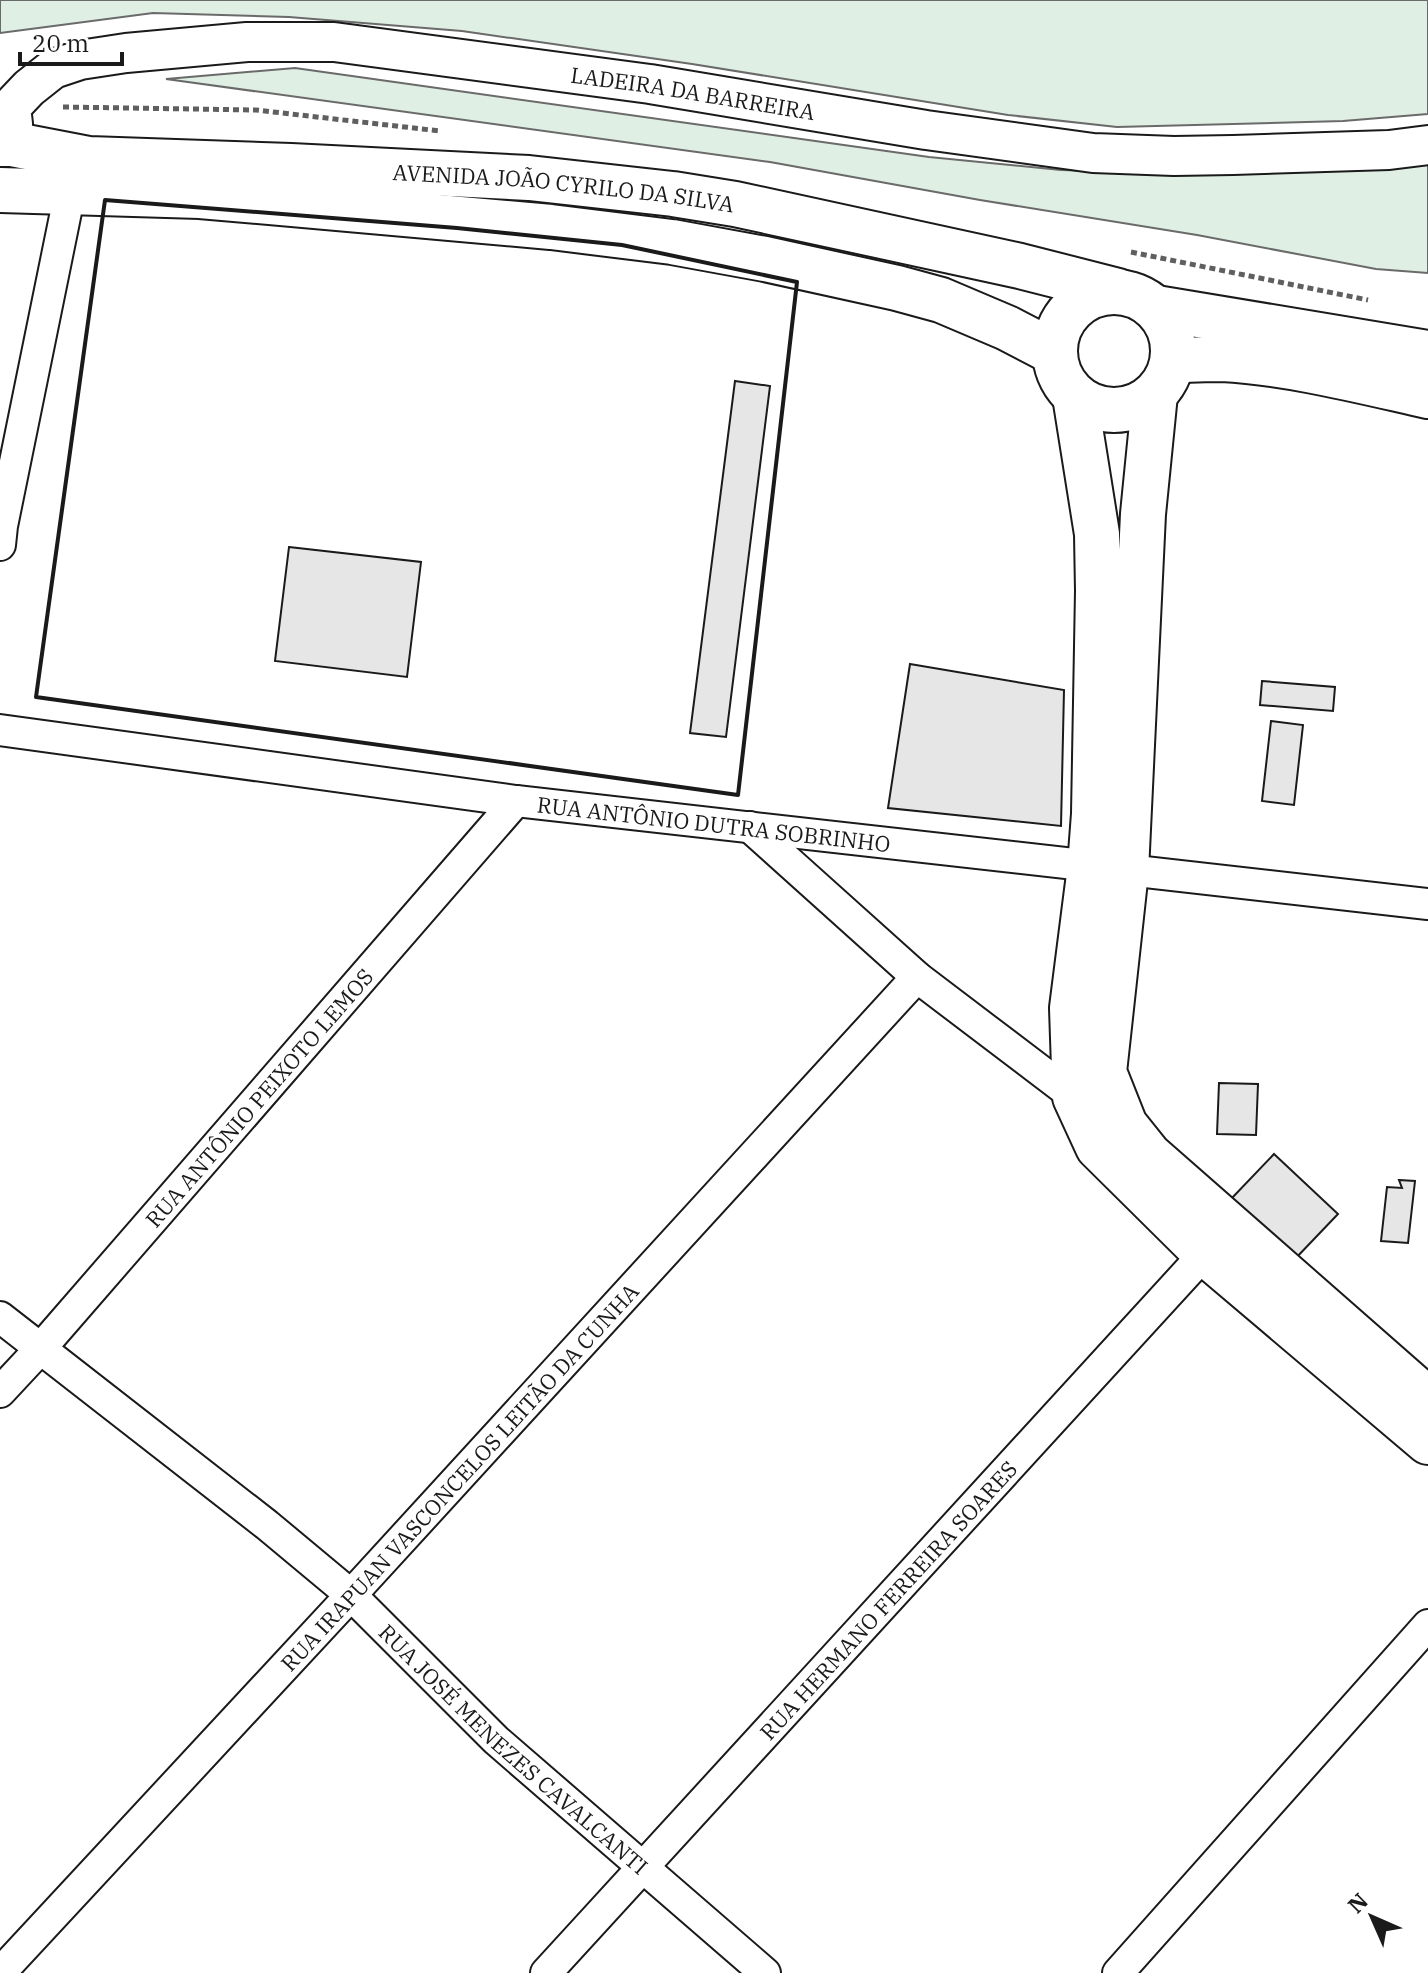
<svg xmlns="http://www.w3.org/2000/svg" width="1428" height="1973" font-family="'IBM Plex Serif',serif">
	<style>
		.green { fill: #e0efe3; stroke: #6a6a6a; stroke-width: 2 }
		.building { fill: #e6e6e6; stroke: #1a1a1a; stroke-width: 2 }
		.lines { fill: none; stroke-linecap: round; stroke-linejoin: round }
		.minor-casing { stroke: #1a1a1a; stroke-width: 34 }
		.tertiary-casing { stroke: #1a1a1a; stroke-width: 42 }
		.secondary-casing { stroke: #1a1a1a; stroke-width: 48 }
		.primary-casing { stroke: #1a1a1a; stroke-width: 48 }
		.path { stroke: #5f5f5f; stroke-width: 5; stroke-dasharray: 6 4; stroke-linecap: butt }
		.minor { stroke: #fff; stroke-width: 30 }
		.tertiary { stroke: #fff; stroke-width: 38 }
		.secondary { stroke: #fff; stroke-width: 44 }
		.primary { stroke: #fff; stroke-width: 44 }
		.wall { stroke: #1a1a1a; stroke-width: 4 }
		.labels { text-anchor: middle; dominant-baseline: central; stroke-width: 6; stroke-linejoin: round; paint-order: stroke }
		.street-label { font-size: 22px; fill: #1a1a1a; stroke: #fff }
	</style>
	<rect width="100%" height="100%" fill="#fff"/>
	<path class="green" d="M0,0H1428V114L1343,121L1117,127L1008,115L692,64L462,31L289,17L153,13L0,33Z
		M295,68L929,157L1061,170L1225,175L1428,161V273L1376,269L1197,235L980,200L770,162L166,79Z"/>
	<path class="building" d="M735,381L770,386L726,737L690,733Z
		M289,547L421,562L407,677L275,661Z
		M910,664L1064,690L1061,826L888,808Z
		M1262,681L1335,687L1333,711L1260,705Z
		M1271,721L1303,725L1294,805L1262,801Z
		M1219,1083L1258,1084L1256,1135L1217,1134Z
		M1274,1154L1338,1214L1294,1260L1231,1199Z
		M1399,1180L1415,1181L1408,1243L1381,1241L1387,1187L1402,1188Z"/>
	<g class="lines">
		<g class="minor-casing">
			<g id="minor">
				<path d="M0,545L2,526L70,192"/>
				<path id="s1" d="M0,730L516,801L1428,904"/>
				<path d="M750,827L917,977L1075,1097"/>
				<path id="s2" d="M0,1317L267,1525L351,1595L496,1740L765,1973"/>
				<path id="s3" d="M0,1392L41,1348L516,801"/>
				<path id="s4" d="M0,1973L351,1595L917,977"/>
				<path id="s5" d="M546,1973L1218,1239"/>
				<path d="M1118,1973L1428,1625"/>
			</g>
		</g>
		<g class="tertiary-casing">
			<g id="tertiary">
				<path id="s6" d="M11,144L13,124L11,107L29,88L53,69L80,60L126,53L247,42H334L650,84L926,130L1093,153L1174,156L1233,155L1389,150L1428,145"/>
			</g>
		</g>
		<g class="secondary-casing">
			<path id="secondary" d="M1155,394L1143,514L1126,871L1104,1072L1125,1125L1149,1155L1428,1400
				M1075,396L1097,534L1098,591L1094,814L1090,867L1072,1008L1075,1097L1098,1147L1205,1253L1428,1442"/>
		</g>
		<g class="primary-casing">
			<g id="primary">
				<path id="s7" d="M0,144H11L89,159L291,166L529,178L673,194L735,204L1020,266L1118,291"/>
				<path d="M0,190L200,196L551,227L672,242L765,259L897,288L941,300L1007,328L1055,353"/>
				<circle cx="1114" cy="351" r="59"/>
				<path d="M1156,308L1428,353"/>
				<path d="M1173,360C1189,360 1206,359 1222,359C1291,363 1361,381 1428,396"/>
			</g>
		</g>
		<path class="path" d="M63,107L256,110L440,131
			M1131,252L1368,300"/>
		<use href="#minor" class="minor"/>
		<use href="#tertiary" class="tertiary"/>
		<use href="#secondary" class="secondary"/>
		<use href="#primary" class="primary"/>
		<path class="wall" d="M105,200L457,228L622,245L797,282L738,795L36,697Z"/>
	</g>
	<g class="labels">
		<g class="street-label">
			<text stroke="none"><textPath href="#s6" startOffset="740">LADEIRA DA BARREIRA</textPath></text>
			<text stroke="none"><textPath href="#s7" startOffset="566">AVENIDA JOÃO CYRILO DA SILVA</textPath></text>
			<text stroke="none"><textPath href="#s1" startOffset="720">RUA ANTÔNIO DUTRA SOBRINHO</textPath></text>
			<text stroke="none"><textPath href="#s3" startOffset="392">RUA ANTÔNIO PEIXOTO LEMOS</textPath></text>
			<text stroke="none"><textPath href="#s4" startOffset="676">RUA IRAPUAN VASCONCELOS LEITÃO DA CUNHA</textPath></text>
			<text stroke="none"><textPath href="#s5" startOffset="506">RUA HERMANO FERREIRA SOARES</textPath></text>
			<text stroke="none"><textPath href="#s2" startOffset="672">RUA JOSÉ MENEZES CAVALCANTI</textPath></text>
		</g>
	</g>
	<g transform="translate(1372 1917) rotate(315)" stroke="#ffffff" stroke-width="6" paint-order="stroke">
	<path d="M0-6L14 30L0 20L-14 30Z" fill="#1a1a1a"/>
	<text y="-12" font-size="22" font-weight="bold" text-anchor="middle" fill="#1a1a1a">N</text>
	</g>
	<path d="M20 52v12h102v-12" fill="none" stroke="#1a1a1a" stroke-width="4"/>
	<text x="32" y="52" font-size="24" fill="#1a1a1a" stroke="#ffffff" stroke-width="6" paint-order="stroke">20 m</text>
</svg>
